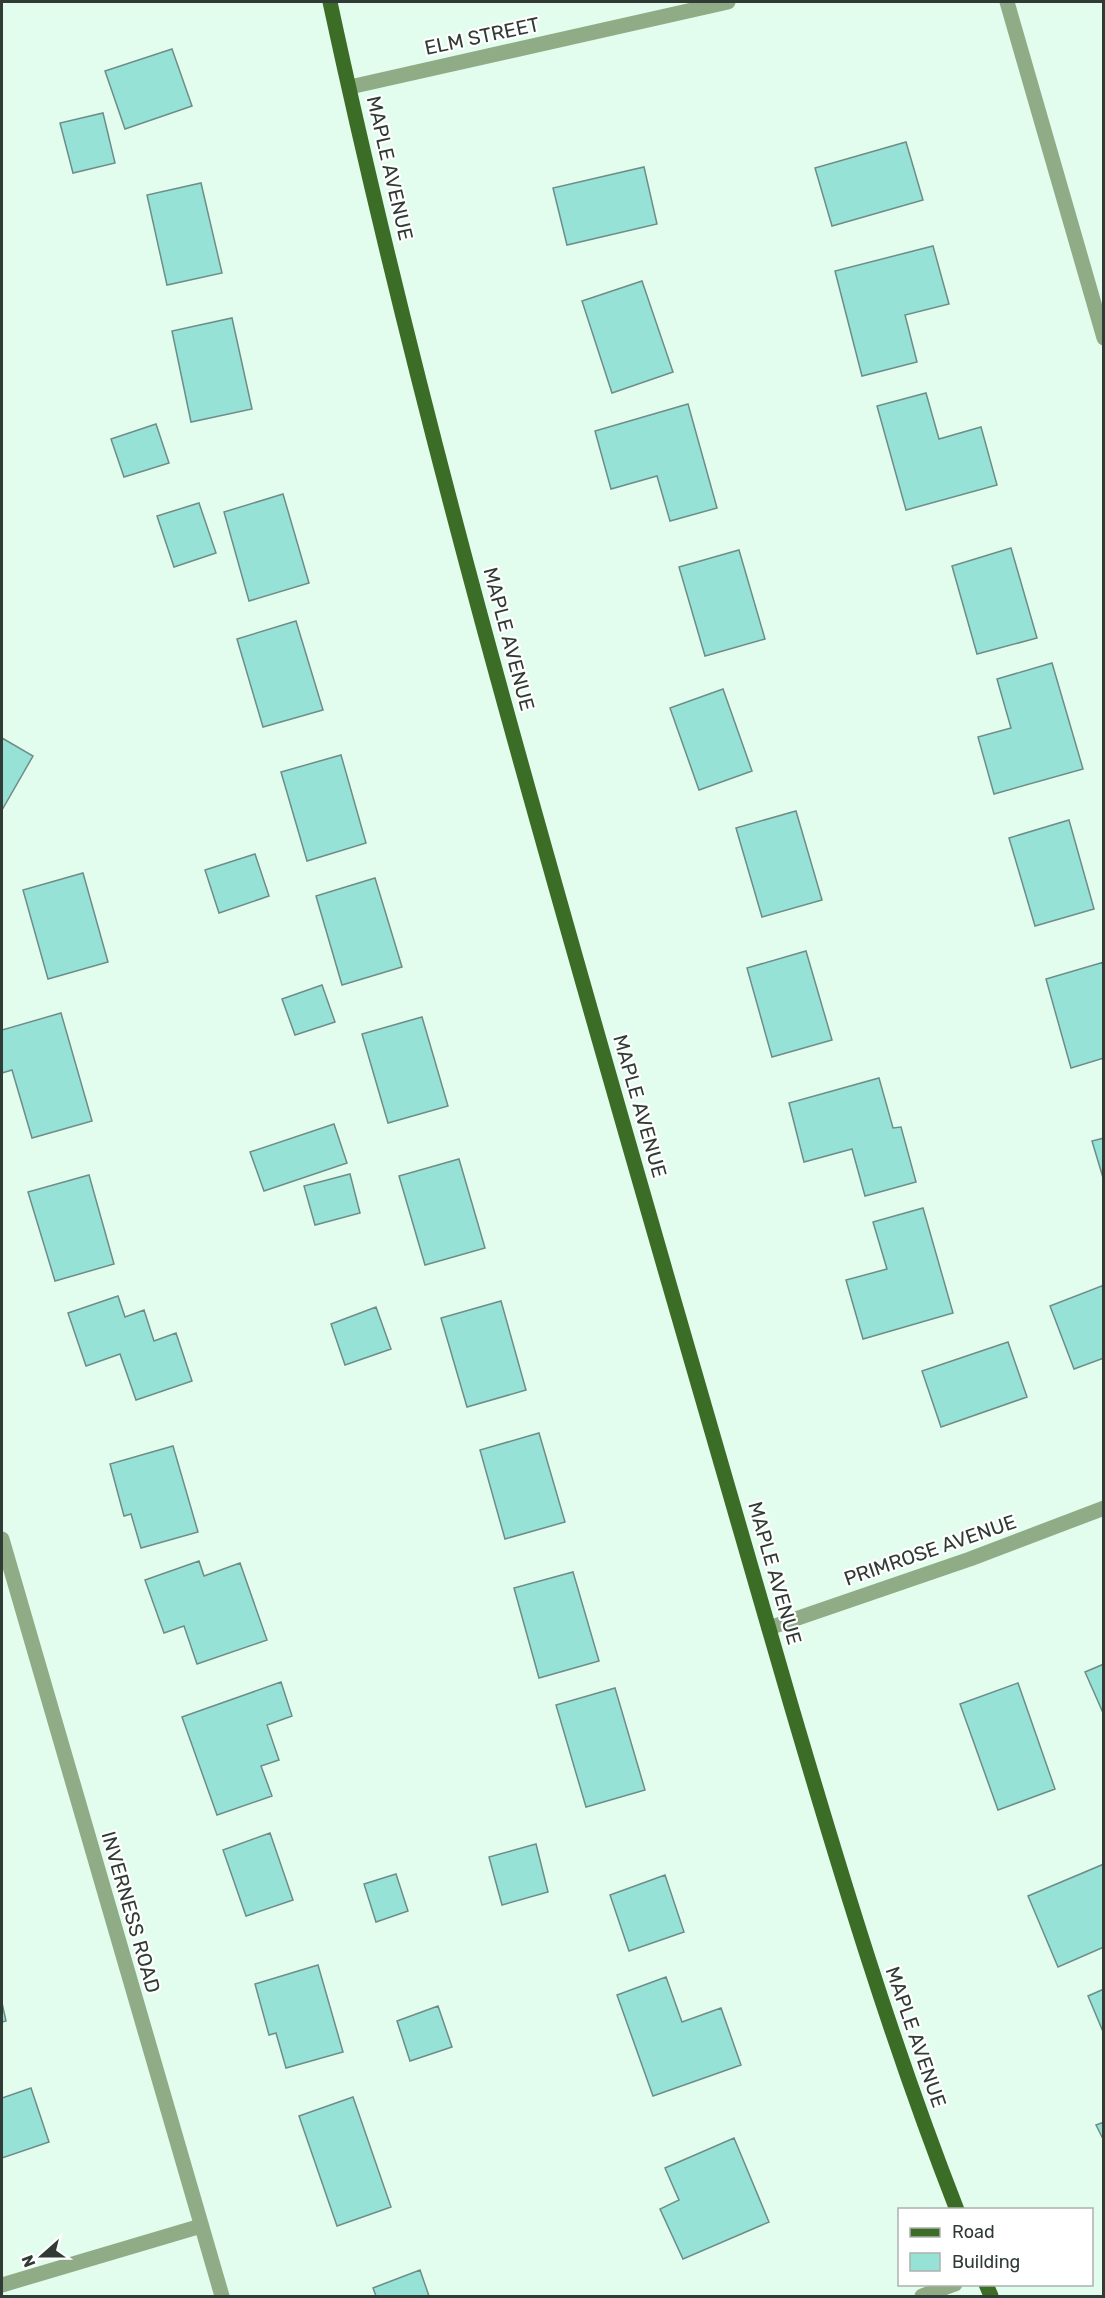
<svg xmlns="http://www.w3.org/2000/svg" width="1105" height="2298" font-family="Rubik,sans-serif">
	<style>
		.building { fill: #97e2d7; stroke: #6f8d88; stroke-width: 1.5 }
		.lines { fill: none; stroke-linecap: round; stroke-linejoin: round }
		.minor { stroke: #90ac86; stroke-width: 15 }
		.major { stroke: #3c6d26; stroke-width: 15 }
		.labels { text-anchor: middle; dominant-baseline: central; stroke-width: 4.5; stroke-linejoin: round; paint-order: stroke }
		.street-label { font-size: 20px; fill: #313b35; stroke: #fff }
	</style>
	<rect width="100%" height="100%" fill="#e2fced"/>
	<path class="building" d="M172,49L192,106L125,129L105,71Z
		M103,113L115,163L73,173L60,123Z
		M906,142L923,200L832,226L815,168Z
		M644,167L657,224L567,245L553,188Z
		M201,183L222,273L167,285L147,195Z
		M933,246L949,304L905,315L917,362L862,376L835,271Z
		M642,281L673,372L612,393L582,301Z
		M232,318L252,409L191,422L172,331Z
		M926,393L939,439L981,427L997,485L906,510L877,406Z
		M688,404L717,508L670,521L657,476L611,489L595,431Z
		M156,424L169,463L124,477L111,439Z
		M283,494L309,583L249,601L224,512Z
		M199,503L216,553L174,567L157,516Z
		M1011,548L1037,638L977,654L952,566Z
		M739,550L765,639L705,656L679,567Z
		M296,621L323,710L263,727L237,639Z
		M1052,663L1083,769L994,794L978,737L1011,728L997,679Z
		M723,689L752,771L699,790L670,708Z
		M2,738L33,756L2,810Z
		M341,755L366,843L307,861L281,772Z
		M796,811L822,900L762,917L736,828Z
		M1069,820L1094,909L1035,926L1009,838Z
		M255,854L269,896L219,913L205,870Z
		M83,873L108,962L48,979L23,890Z
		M375,878L402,967L342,985L316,896Z
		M806,951L832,1040L772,1057L747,968Z
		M1104,962V1058L1071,1068L1046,979Z
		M322,985L335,1022L295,1035L282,999Z
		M61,1013L92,1121L32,1138L12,1070L2,1073V1030Z
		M422,1017L448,1106L388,1123L362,1034Z
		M879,1078L893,1128L901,1127L916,1182L865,1196L852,1149L804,1162L789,1103Z
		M334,1124L347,1163L264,1191L250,1152Z
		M1104,1138V1181L1092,1141Z
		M459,1159L485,1248L425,1265L399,1176Z
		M350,1174L360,1213L315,1225L304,1186Z
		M89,1175L114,1264L55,1281L28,1192Z
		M923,1208L953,1313L863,1339L846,1280L887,1269L873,1222Z
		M1104,1285V1358L1074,1369L1050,1306Z
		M118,1296L125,1317L144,1310L154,1341L176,1333L192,1381L136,1400L120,1354L86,1366L68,1313Z
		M501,1301L526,1390L467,1407L441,1318Z
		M376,1307L391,1349L345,1365L331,1324Z
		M1008,1342L1027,1397L941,1427L922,1371Z
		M539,1433L565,1522L505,1539L480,1450Z
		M173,1446L198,1532L141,1548L131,1514L124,1516L110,1464Z
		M199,1561L204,1576L240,1563L267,1640L197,1664L184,1626L164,1633L145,1580Z
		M573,1572L599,1661L539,1678L514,1588Z
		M1104,1664V1715L1085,1672Z
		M281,1682L292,1716L267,1725L279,1760L261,1766L272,1796L217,1815L182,1717Z
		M1018,1683L1055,1789L998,1810L960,1704Z
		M615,1688L645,1790L586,1807L556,1705Z
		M270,1833L293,1900L246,1916L223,1850Z
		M536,1844L548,1892L502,1905L489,1857Z
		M1104,1864V1947L1058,1967L1028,1896Z
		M396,1874L408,1911L376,1922L364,1884Z
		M665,1875L684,1932L629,1951L610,1895Z
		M318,1965L343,2052L286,2068L276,2033L269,2035L255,1984Z
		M666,1977L682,2022L721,2008L741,2065L653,2096L617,1995Z
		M1104,1989V2034L1088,1996Z
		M2,2003L6,2021L2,2022Z
		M438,2006L452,2047L410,2061L397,2021Z
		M31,2088L49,2142L2,2158V2098Z
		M353,2097L391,2207L337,2226L299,2116Z
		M1104,2122V2141L1096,2125Z
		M734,2138L769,2222L683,2259L660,2209L679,2200L665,2168Z
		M420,2270L429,2296H376L373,2288Z"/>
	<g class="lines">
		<path class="minor" d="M1007,2L1104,338
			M350,87L728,2
			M2,1539L222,2296
			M769,1628L970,1559L1104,1508
			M2,2285L201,2226
			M922,2296L955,2284"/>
		<path class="major" d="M330,2C422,430 545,852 666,1273C708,1417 749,1561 791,1705C841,1875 892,2044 957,2210
			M986,2284L991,2296"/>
	</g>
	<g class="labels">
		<g class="street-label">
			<text transform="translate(482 36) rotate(-12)">ELM STREET</text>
			<text transform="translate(390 168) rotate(77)">MAPLE AVENUE</text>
			<text transform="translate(509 639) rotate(75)">MAPLE AVENUE</text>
			<text transform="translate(640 1106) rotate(74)">MAPLE AVENUE</text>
			<text transform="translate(930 1550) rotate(-19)">PRIMROSE AVENUE</text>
			<text transform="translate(775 1573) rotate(74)">MAPLE AVENUE</text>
			<text transform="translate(131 1912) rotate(74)">INVERNESS ROAD</text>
			<text transform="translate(916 2037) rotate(71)">MAPLE AVENUE</text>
		</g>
	</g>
	<rect width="1105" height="2298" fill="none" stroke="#313b35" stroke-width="6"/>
	<rect x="898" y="2208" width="195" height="78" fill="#ffffff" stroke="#adb1ae" stroke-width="1.5"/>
	<rect x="910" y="2228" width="30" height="9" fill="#3c6d26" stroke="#adb1ae" stroke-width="1.5"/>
	<text x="952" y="2238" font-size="18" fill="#313b35">Road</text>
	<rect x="910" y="2253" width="30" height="18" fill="#97e2d7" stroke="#adb1ae" stroke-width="1.5"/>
	<text x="952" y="2268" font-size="18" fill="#313b35">Building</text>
	<g transform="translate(42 2256) rotate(249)" stroke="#ffffff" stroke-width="4.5" paint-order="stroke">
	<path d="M0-4.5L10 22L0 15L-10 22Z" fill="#313b35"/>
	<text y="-9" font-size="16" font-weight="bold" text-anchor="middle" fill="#313b35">N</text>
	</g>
</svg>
